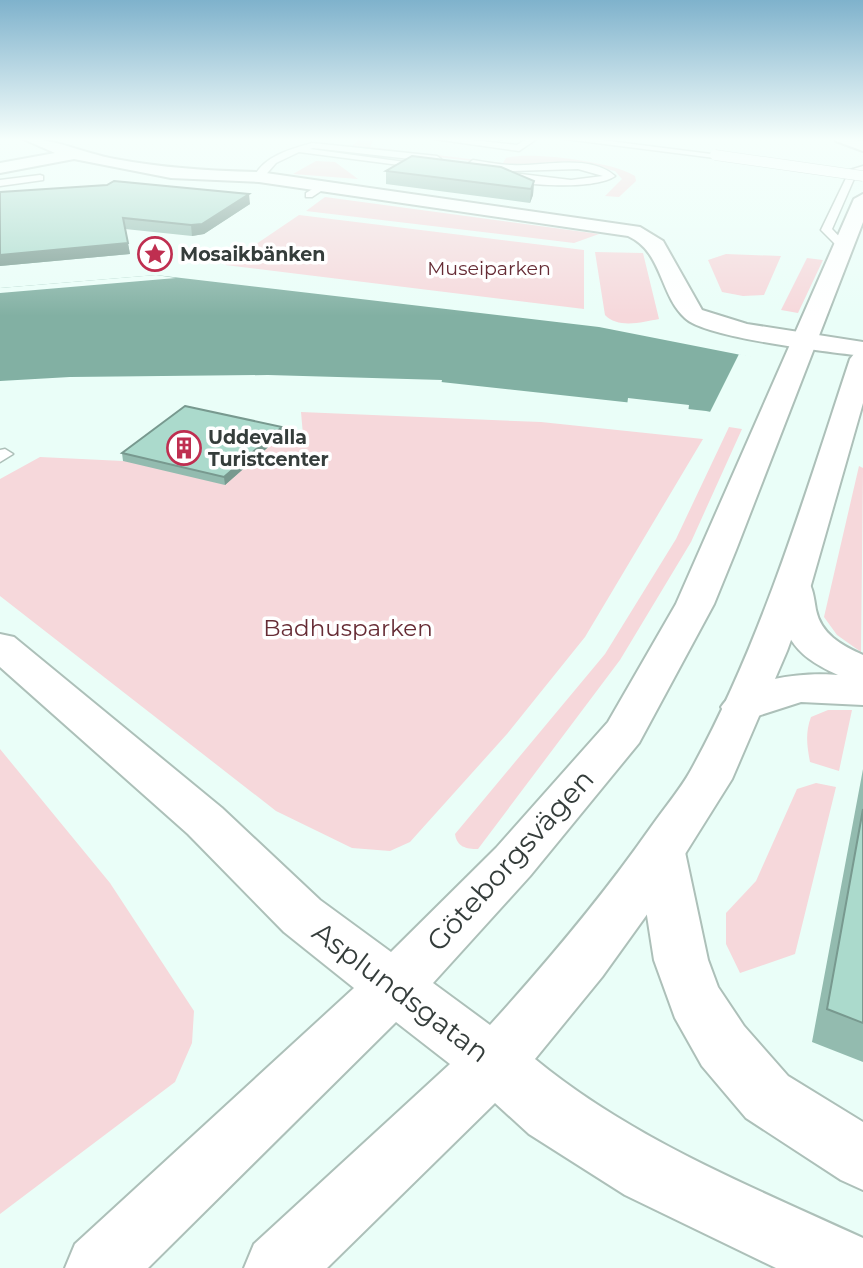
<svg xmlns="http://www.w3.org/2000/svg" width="863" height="1268" font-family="Montserrat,sans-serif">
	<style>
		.green { fill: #f6d8db }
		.water { fill: #82b0a3 }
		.pier { fill: #eafef8 }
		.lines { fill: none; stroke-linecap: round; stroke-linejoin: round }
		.lane-casing { stroke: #adc0b9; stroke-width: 3 }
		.street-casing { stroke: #adc0b9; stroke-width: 4 }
		.secondary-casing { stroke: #adc0b9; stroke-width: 4 }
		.lane { fill: #fff; fill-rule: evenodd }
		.street { fill: #fff; fill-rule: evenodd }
		.secondary { fill: #fff; fill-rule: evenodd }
		.lane-bridge-casing { stroke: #adc0b9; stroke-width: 11; stroke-linecap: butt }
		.lane-bridge { stroke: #fff; stroke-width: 10 }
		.wall { fill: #93bbaf }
		.shaded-wall { fill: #78998f }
		.building { fill: #abdacc; stroke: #78998f; stroke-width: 2 }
		.labels { text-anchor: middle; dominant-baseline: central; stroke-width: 7; stroke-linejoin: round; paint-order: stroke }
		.far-poi-label { font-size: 19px; font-weight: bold; fill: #353d3b; stroke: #fff; text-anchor: start }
		.far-park-label { font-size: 19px; fill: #662c35; stroke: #fff }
		.park-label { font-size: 23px; fill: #662c35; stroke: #fff }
		.near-street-label { font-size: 28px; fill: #353d3b; stroke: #fff }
	</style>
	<rect width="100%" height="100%" fill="#eafef8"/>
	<path class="green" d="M360,138H374L370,147L503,163L506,158C530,151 614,162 635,176L636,181L619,197L605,196L622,179L615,171L593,166L498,164L351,147Z
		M316,161L335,162L358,179L293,174Z
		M325,197L599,234L574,243L306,211Z
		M299,215L584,250V309L225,265Z
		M595,252L643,253L659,319C643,322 618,329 605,315Z
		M726,254L781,256L764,295L743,296L722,292L708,260Z
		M807,258L823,260L798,313L781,310Z
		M301,412L541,422L703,439L585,637L507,734L410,842L390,851L352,848L276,811L0,596V479L40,457L123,461L283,434L303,435Z
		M729,427L742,429L691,542L620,660L478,849C466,849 457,847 455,834L605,654L676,539Z
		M859,466L863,468L861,652L837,635L824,617Z
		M828,710H852L839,771L810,762C807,746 805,733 811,717Z
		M0,749L110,883L194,1011L192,1043L175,1082L0,1214Z
		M816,783L836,787L795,954L740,973L726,944V913L756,881L797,789Z"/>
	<path class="water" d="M156,275L599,327L863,379V442L706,411L441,382L268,377L0,383V288Z"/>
	<path class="pier" d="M156,275L176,278L0,293V288Z
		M739,354L863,376V445L709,414Z
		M268,375L442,380L441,385L268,381L0,387V381L70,377Z
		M628,398L689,405L688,413L627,406Z"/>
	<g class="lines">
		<g class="lane-casing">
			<path id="lane" d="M427,138H454L517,145L528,138H538L519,151Z
				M557,138H585L719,155L715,158Z
				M312,143L437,156L441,159L437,162L313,148L310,149L434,166L430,169L299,152L276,163L262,179L254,177C264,156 291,149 312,143Z
				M473,160C486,162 499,165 512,165C543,167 589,153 615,176C595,191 511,186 491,174L496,171L571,180L603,176L578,169L512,171L470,165L469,163Z
				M863,166V172H857L832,229L849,247L840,249L821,230L850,170Z
				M40,175L43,176V180L0,186V180Z
				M319,185L327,187L312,197H306V193Z
				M5,449L13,454L0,462V450Z"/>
		</g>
		<g class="street-casing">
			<path id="street" d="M21,138C53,138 83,153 115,159C162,168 210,171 259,172L640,227L663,241L702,310L747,324L863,342V356C829,352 705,338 685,318C659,294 663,252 628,236L259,182L171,178L74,159L0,173V163L55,153Z
				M793,574L806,577C813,587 814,598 816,610C821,634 841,645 863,655V705L801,702L742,721L727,717L721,707C739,678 806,672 838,675C788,652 785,635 775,585L780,577Z
				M661,832L678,838L685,852L708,960L718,987L744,1026L788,1076L863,1122V1190L841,1180L746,1118L702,1066L675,1018L654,960L637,852L644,838Z"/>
		</g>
		<g class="secondary-casing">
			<path id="secondary" d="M834,138L863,141V151L836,141Z
				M863,194V222L736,550L714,604L639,743L530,876L433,983L490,1025C548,961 602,897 651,827C664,808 680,790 691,770C762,641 804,498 850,359L854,354L863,351V403L811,585L787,651L732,779L648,913L602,977L535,1059C632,1139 750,1186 863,1238V1268H776L625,1195L529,1134L495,1103L327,1268H244L254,1244L450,1064L396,1022L148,1268H65L75,1244L354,988L284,932L188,834L0,667V634L14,637L222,808L320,900L391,952L496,848L608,722L676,604L854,199Z"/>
		</g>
		<use href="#lane" class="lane"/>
		<use href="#street" class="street"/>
		<use href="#secondary" class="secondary"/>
		<g class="lane-bridge-casing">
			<path id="lane-bridge" d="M715,155L863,176"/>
		</g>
		<use href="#lane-bridge" class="lane-bridge"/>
	</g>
	<path class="wall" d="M480,138H506L502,141Z
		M386,171L534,181L533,195L530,203L386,184Z
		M0,192L250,204L204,234L192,236L125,229L130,254L0,266Z
		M282,427L283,434L225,485L123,461L122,453Z
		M863,769V1062L812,1042Z"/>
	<path class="shaded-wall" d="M534,181L533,195L530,203L531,189Z
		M249,194L250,204L204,234L192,236L191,225Z
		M128,243L130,254L0,266V255Z
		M282,427L283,434L225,485L224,477Z"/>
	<path class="building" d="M412,156L501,167L534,181L531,189L386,171Z
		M114,181L249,194L202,224L191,225L123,218L128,243L0,255V192L107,185Z
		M185,406L282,427L224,477L122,453Z
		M863,809V1023L827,1009Z"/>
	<linearGradient id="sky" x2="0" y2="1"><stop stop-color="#7fb2cc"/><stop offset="0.44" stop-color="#f6fffc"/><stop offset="1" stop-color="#f6fffc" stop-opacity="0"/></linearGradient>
	<rect width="863" height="316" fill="url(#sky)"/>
	<defs>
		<g id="sight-ring" transform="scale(1.75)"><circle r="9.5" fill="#fff" stroke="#bf2e50" stroke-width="1.5"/><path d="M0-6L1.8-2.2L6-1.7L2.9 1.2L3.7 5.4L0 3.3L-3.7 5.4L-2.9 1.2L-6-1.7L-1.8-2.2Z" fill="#bf2e50"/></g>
		<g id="building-ring" transform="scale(1.75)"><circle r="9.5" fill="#fff" stroke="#bf2e50" stroke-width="1.5"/><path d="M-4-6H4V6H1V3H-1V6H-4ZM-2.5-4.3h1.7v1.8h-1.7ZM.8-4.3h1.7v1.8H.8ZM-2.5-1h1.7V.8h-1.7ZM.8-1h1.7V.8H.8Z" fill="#bf2e50"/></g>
	</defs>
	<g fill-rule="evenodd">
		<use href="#sight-ring" x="155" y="254"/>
		<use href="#building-ring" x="184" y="448"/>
	</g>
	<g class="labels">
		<g class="far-poi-label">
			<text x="180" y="254">Mosaikbänken</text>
			<text x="208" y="437">Uddevalla<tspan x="208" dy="22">Turistcenter</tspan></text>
		</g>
		<g class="far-park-label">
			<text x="489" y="268">Museiparken</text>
		</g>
		<g class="park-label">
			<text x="348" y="628">Badhusparken</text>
		</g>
		<g class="near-street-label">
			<text transform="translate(510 860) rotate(-48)">Göteborgsvägen</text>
			<text transform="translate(401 992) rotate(37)">Asplundsgatan</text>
		</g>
	</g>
</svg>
